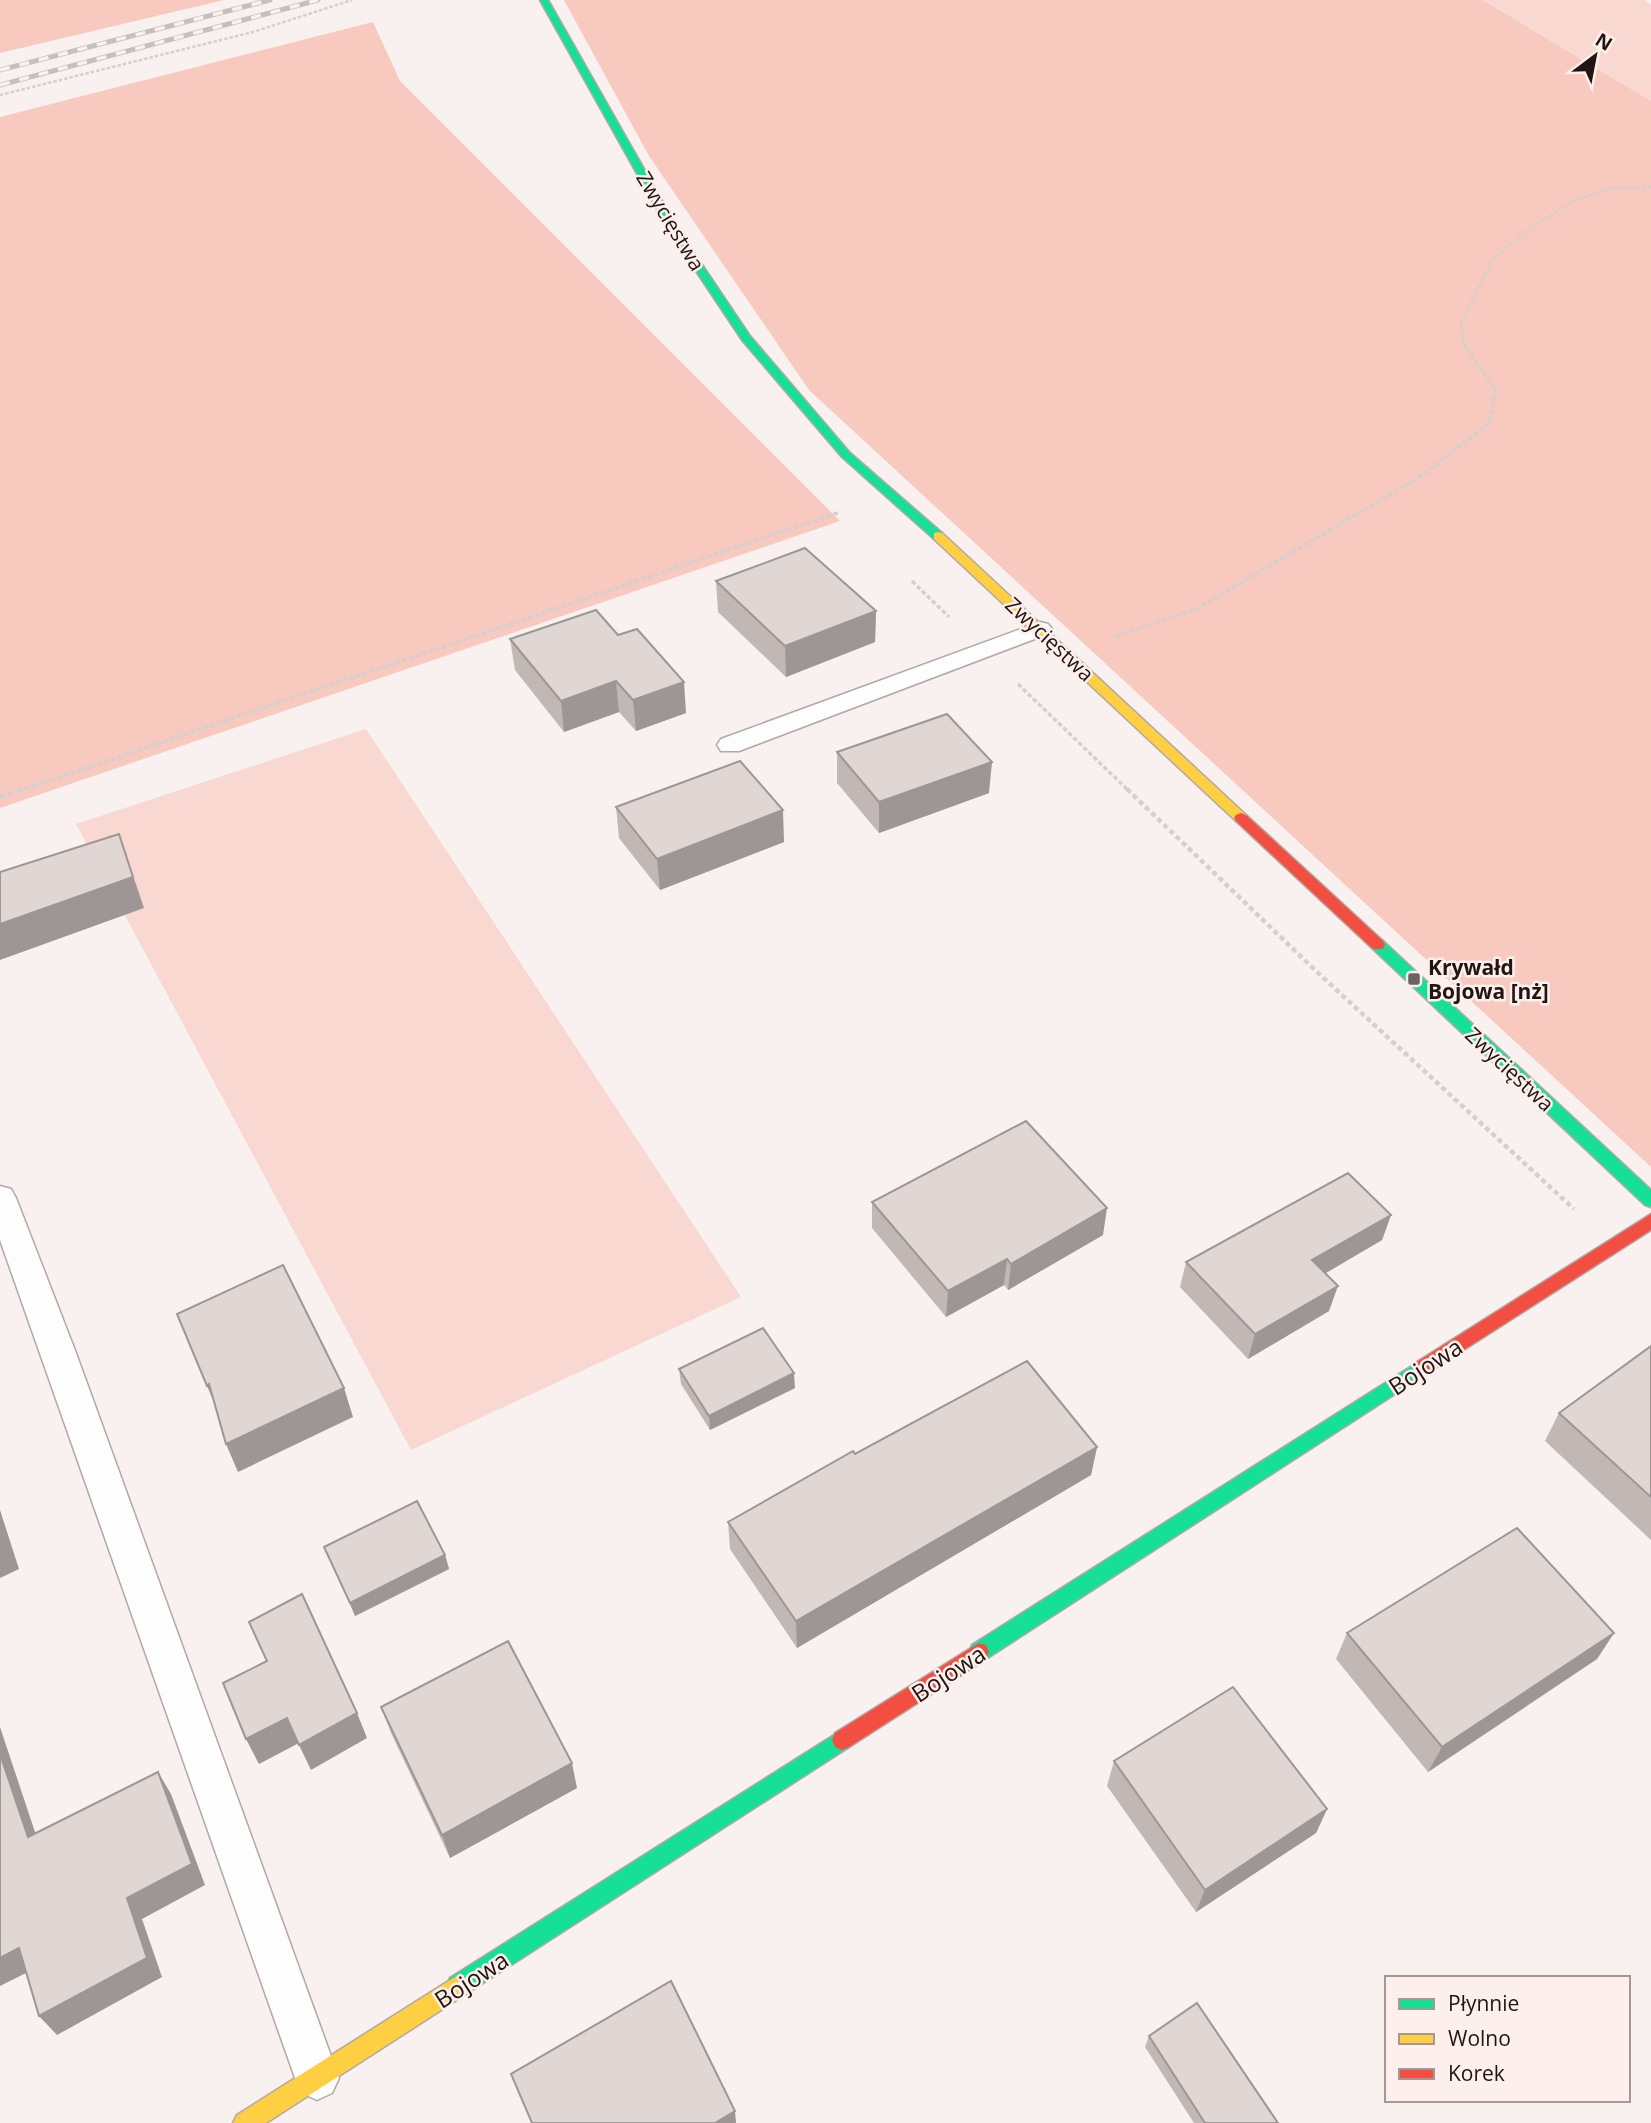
<svg xmlns="http://www.w3.org/2000/svg" width="1651" height="2123" font-family="'Open Sans',sans-serif">
	<style>
		.green { fill: #f8d8d0 }
		.forest { fill: #f8c9be }
		.lines { fill: none; stroke-linecap: round; stroke-linejoin: round }
		.lane-casing { stroke: #b2a8a6; stroke-width: 3 }
		.fast-casing { stroke: #b2a8a6; stroke-width: 3 }
		.slow-casing { stroke: #b2a8a6; stroke-width: 3 }
		.jam-casing { stroke: #b2a8a6; stroke-width: 3 }
		.path-far2 { stroke: #d4d0cf; stroke-width: 2.5; stroke-dasharray: 3.5 2; stroke-linecap: butt }
		.path-far1 { stroke: #d4d0cf; stroke-width: 3.5; stroke-dasharray: 4.5 2.5; stroke-linecap: butt }
		.path { stroke: #d4d0cf; stroke-width: 4.5; stroke-dasharray: 5 3.5; stroke-linecap: butt }
		.lane { fill: #fefdfd; fill-rule: evenodd }
		.fast { fill: #16e098; fill-rule: evenodd }
		.slow { fill: #ffcf43; fill-rule: evenodd }
		.jam { fill: #f24e42; fill-rule: evenodd }
		.rail-casing { stroke: #c3c1c0; stroke-width: 5 }
		.rail { stroke: #fdefeb; stroke-width: 3.5; stroke-dasharray: 10; stroke-linecap: butt }
		.wall { fill: #c1b8b6 }
		.shaded-wall { fill: #9d9694 }
		.building { fill: #e0d6d4; stroke: #9d9694; stroke-width: 2 }
		.poi-dot { fill: #6d625f; stroke: #fdefeb; stroke-width: 2.5 }
		.labels { text-anchor: middle; dominant-baseline: central; stroke-width: 5; stroke-linejoin: round; paint-order: stroke }
		.street-label { font-size: 21px; fill: #211512; stroke: #fdefeb }
		.poi-label { font-size: 21px; font-weight: bold; fill: #211512; stroke: #fdefeb; text-anchor: start }
		.near-street-label { font-size: 24px; fill: #211512; stroke: #fdefeb }
	</style>
	<rect width="100%" height="100%" fill="#f9f1ef"/>
	<path class="green" d="M1484,0H1645L1651,5V101Z
		M366,729L741,1297L411,1450L76,824Z"/>
	<path class="forest" d="M0,0H224L0,53Z
		M564,0H1483L1651,101V1167L809,390L649,156Z
		M373,22L400,81L840,521L0,808V117Z"/>
	<g class="lines">
		<g class="lane-casing">
			<path id="lane" d="M1040,622L1048,624L1052,629L1048,634L739,751H721L717,745L721,739Z
				M0,1186L11,1189L16,1198L76,1353L339,2078L332,2093L317,2100L302,2093L295,2078L0,1240Z"/>
		</g>
		<g class="fast-casing">
			<path id="fast" d="M540,0H548L678,229L750,336L850,453L942,533V539H934L842,457L742,340L668,229Z
				M1378,940L1383,941L1651,1190V1207L1645,1205L1373,949L1371,945L1373,941Z
				M1423,1359L1429,1362L1432,1367L1429,1372L986,1659L979,1661L972,1659L969,1652L972,1645Z
				M842,1730L849,1733L852,1740L849,1747L466,1994L458,1997L450,1994L447,1986L450,1978Z"/>
		</g>
		<g class="slow-casing">
			<path id="slow" d="M938,532L942,533L1246,815L1248,818L1246,821H1236L934,539V533Z
				M458,1975L466,1978L469,1986L466,1994L266,2123H233L237,2115Z"/>
		</g>
		<g class="jam-casing">
			<path id="jam" d="M1241,813L1246,815L1383,941L1385,945L1383,949H1373L1236,821L1234,818L1236,815Z
				M1651,1214V1230L1429,1372L1423,1375L1417,1372L1414,1367L1417,1362Z
				M979,1643L986,1645L989,1652L986,1659L849,1747L842,1750L835,1747L832,1740L835,1733Z"/>
		</g>
		<path class="path-far2" d="M0,95L253,32L352,0
			M1464,345L1461,322L1492,261L1524,232L1575,200L1608,189L1651,187"/>
		<path class="path-far1" d="M912,581L949,617
			M1116,636L1198,608L1420,477L1489,423L1496,391L1463,343
			M1018,684L1129,791
			M18,791L840,512"/>
		<path class="path" d="M1127,789L1317,972L1574,1209
			M0,797L23,789"/>
		<use href="#lane" class="lane"/>
		<use href="#fast" class="fast"/>
		<use href="#slow" class="slow"/>
		<use href="#jam" class="jam"/>
		<g class="rail-casing">
			<path id="rail" d="M0,70L270,0
				M0,85L318,0"/>
		</g>
		<use href="#rail" class="rail"/>
	</g>
	<path class="wall" d="M716,581L876,611L875,642L786,677L718,612Z
		M596,610L686,713L636,731L619,712L564,732L515,670L510,639Z
		M837,752L989,793L879,833L837,783Z
		M616,807L784,842L660,890L619,838Z
		M872,1202L1103,1235L1008,1290L1004,1285L946,1317L872,1228Z
		M1391,1215L1382,1240L1325,1273L1329,1311L1248,1359L1180,1287L1186,1262Z
		M1651,1346V1540L1545,1441L1559,1413Z
		M679,1369L795,1388L710,1430L681,1384Z
		M1097,1447L1091,1475L797,1648L730,1549L728,1522L855,1454Z
		M324,1547L445,1555L449,1569L355,1616Z
		M1347,1633H1614L1597,1659L1428,1772L1336,1659Z
		M381,1707L577,1788L450,1858L391,1733Z
		M1114,1761L1327,1809L1316,1833L1196,1912L1107,1786Z
		M1149,2036L1278,2123H1194L1145,2047Z"/>
	<path class="shaded-wall" d="M876,611L875,642L786,677L785,646Z
		M616,681L619,712L564,732L561,701Z
		M684,682L686,713L636,731L633,700Z
		M992,762L989,793L879,833V802Z
		M783,810L784,842L660,890L657,859Z
		M119,834L144,908L0,960V924Z
		M1107,1208L1103,1235L1008,1290L1011,1264Z
		M1391,1215L1382,1240L1304,1286L1312,1260Z
		M1007,1259L1004,1285L946,1317L948,1291Z
		M1338,1286L1329,1311L1248,1359L1255,1334Z
		M794,1373L795,1388L710,1430L709,1416Z
		M209,1384L219,1414L207,1386Z
		M344,1388L353,1417L238,1472L226,1444Z
		M1097,1447L1091,1475L797,1648L796,1621Z
		M0,1510L19,1569L0,1578Z
		M445,1555L449,1569L355,1616L350,1603Z
		M1614,1633L1597,1659L1428,1772L1442,1747Z
		M357,1713L367,1738L311,1770L299,1745Z
		M287,1718L299,1743L259,1764L246,1739Z
		M0,1727L44,1859L28,1837L0,1754Z
		M572,1763L577,1788L450,1858L442,1835Z
		M158,1772L171,1794L205,1885L142,1919L162,1977L57,2035L39,2016L127,1898Z
		M1327,1809L1316,1833L1196,1912L1205,1890Z
		M19,1948L36,1968L0,1986V1958Z
		M735,2111L736,2123H715Z"/>
	<path class="building" d="M805,548L876,611L785,646L716,581Z
		M596,610L618,635L637,629L684,682L633,700L616,681L561,701L510,639Z
		M947,714L992,762L879,802L837,752Z
		M740,761L783,810L657,859L616,807Z
		M119,834L133,877L0,924V872Z
		M1026,1121L1107,1208L1011,1264L1007,1259L948,1291L872,1202Z
		M1348,1173L1391,1215L1312,1260L1338,1286L1255,1334L1186,1262Z
		M283,1265L344,1388L226,1444L209,1384L207,1386L177,1314Z
		M763,1328L794,1373L709,1416L679,1369Z
		M1651,1346V1497L1559,1413Z
		M1027,1361L1097,1447L796,1621L728,1522L853,1451L855,1454Z
		M417,1501L445,1555L350,1603L324,1547Z
		M1517,1528L1614,1633L1442,1747L1347,1633Z
		M302,1594L357,1713L299,1745L287,1718L246,1739L223,1683L267,1661L249,1622Z
		M508,1641L572,1763L442,1835L381,1707Z
		M1233,1687L1327,1809L1205,1890L1114,1761Z
		M0,1754L28,1837L158,1772L192,1864L127,1898L147,1958L39,2016L19,1948L0,1958Z
		M671,1981L735,2111L715,2123H532L511,2074Z
		M1197,2003L1278,2123H1205L1149,2036Z"/>
	<rect class="poi-dot" x="1407" y="972" width="14" height="14" rx="3.5"/>
	<g class="labels">
		<g class="street-label">
			<text transform="translate(671 221) rotate(59)">Zwycięstwa</text>
			<text transform="translate(1050 639) rotate(43)">Zwycięstwa</text>
			<text transform="translate(1510 1069) rotate(43)">Zwycięstwa</text>
		</g>
		<g class="poi-label">
			<text x="1428" y="967">Krywałd<tspan x="1428" dy="24">Bojowa [nż]</tspan></text>
		</g>
		<g class="near-street-label">
			<text transform="translate(1425 1366) rotate(-33)">Bojowa</text>
			<text transform="translate(948 1673) rotate(-33)">Bojowa</text>
			<text transform="translate(471 1979) rotate(-33)">Bojowa</text>
		</g>
	</g>
	<rect x="1385" y="1976" width="245" height="126" fill="#fdefeb" stroke="#a59894" stroke-width="2"/>
	<rect x="1399" y="1999" width="35" height="10" fill="#16e098" stroke="#a59894" stroke-width="2"/>
	<text x="1448" y="2011" font-size="21" fill="#211512">Płynnie</text>
	<rect x="1399" y="2034" width="35" height="10" fill="#ffcf43" stroke="#a59894" stroke-width="2"/>
	<text x="1448" y="2046" font-size="21" fill="#211512">Wolno</text>
	<rect x="1399" y="2069" width="35" height="10" fill="#f24e42" stroke="#a59894" stroke-width="2"/>
	<text x="1448" y="2081" font-size="21" fill="#211512">Korek</text>
	<g transform="translate(1595 56) rotate(32)" stroke="#fdefeb" stroke-width="5" paint-order="stroke">
	<path d="M0-5L12 26L0 18L-12 26Z" fill="#211512"/>
	<text y="-10" font-size="19" font-weight="bold" text-anchor="middle" fill="#211512">N</text>
	</g>
</svg>
